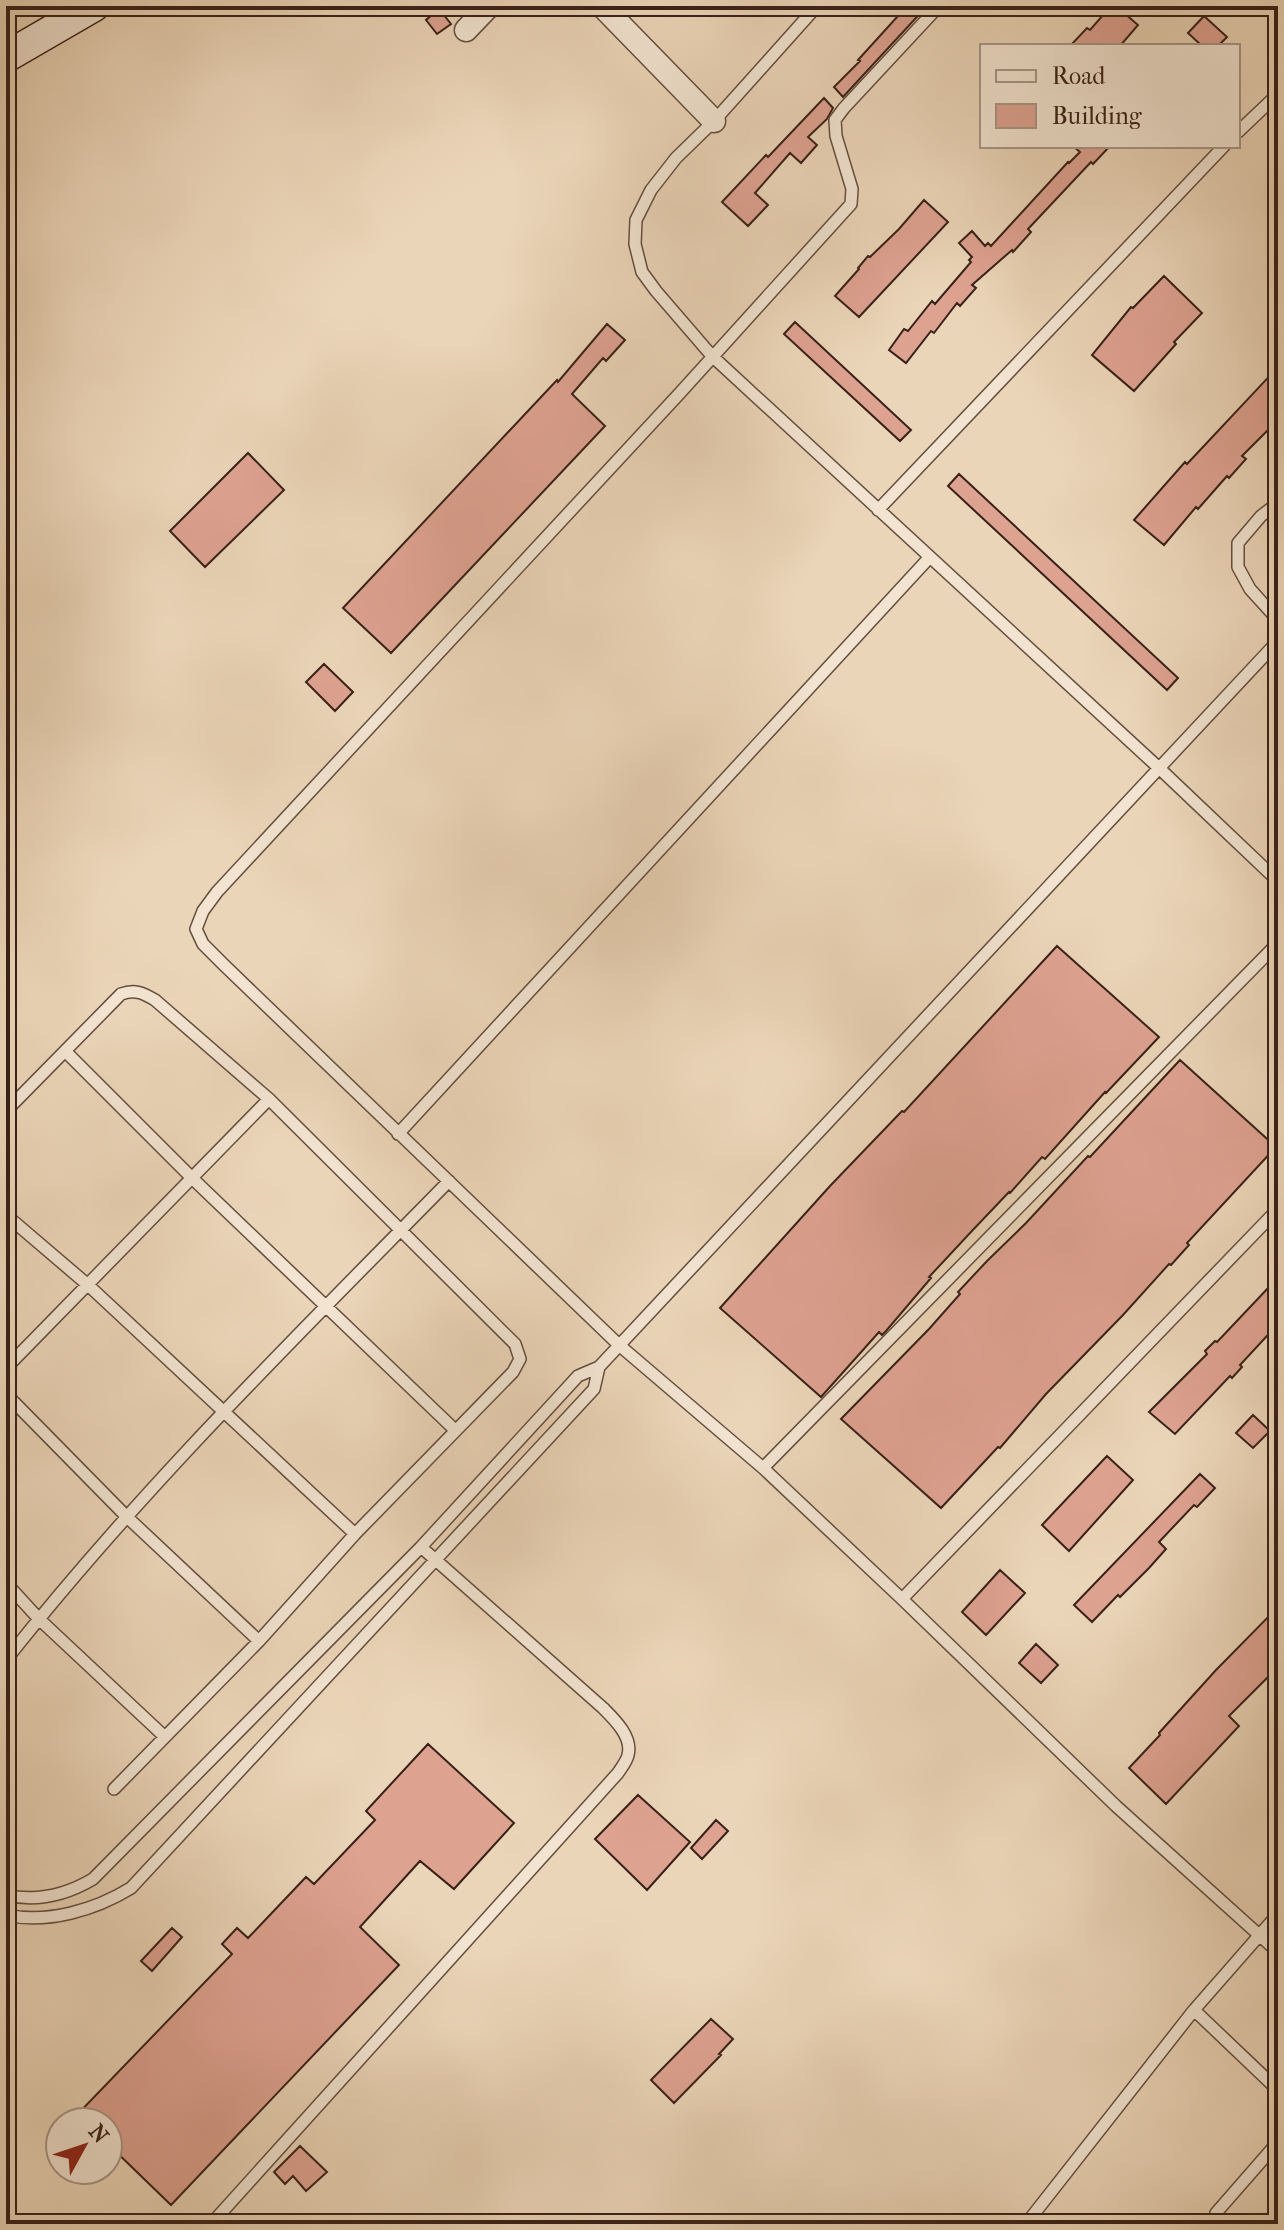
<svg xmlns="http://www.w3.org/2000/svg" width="1284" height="2230" font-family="'IM FELL French Canon',serif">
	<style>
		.building { fill: #dea291; stroke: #382118; stroke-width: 2 }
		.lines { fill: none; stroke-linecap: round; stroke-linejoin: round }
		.service-casing { stroke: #654e40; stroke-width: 14 }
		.minor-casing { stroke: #654e40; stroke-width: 25 }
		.secondary-casing { stroke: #382118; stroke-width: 33 }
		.service { stroke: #f2e4d1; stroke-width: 11 }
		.minor { stroke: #f2e4d1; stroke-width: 22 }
		.secondary { stroke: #f2e4d1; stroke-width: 30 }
	</style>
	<rect width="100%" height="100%" fill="#ebd5b8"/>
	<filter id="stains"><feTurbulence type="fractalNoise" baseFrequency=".0025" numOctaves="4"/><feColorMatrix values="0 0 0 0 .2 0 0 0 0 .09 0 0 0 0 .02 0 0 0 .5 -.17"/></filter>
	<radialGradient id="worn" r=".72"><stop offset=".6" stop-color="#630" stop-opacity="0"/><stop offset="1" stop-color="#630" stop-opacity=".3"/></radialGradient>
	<path class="building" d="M907,6H927L843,97L834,87L860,61L858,60Z
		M1111,6H1116L1138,25L1120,46H1070L1087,28L1090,30Z
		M439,9L451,24L437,34L426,20Z
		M1204,16L1227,37L1218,46H1202L1188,33Z
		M824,98L833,108L827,119L808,137L817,145L801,163L790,153L755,193L768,205L748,226L722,202L766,155L768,157Z
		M1073,146H1110L1093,164L1091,162L1028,229L1031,232L1013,252L1012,250L972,285L976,288L960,306L957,303L934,333L931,331L906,363L889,350L904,329L908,331L932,301L935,304L971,262L969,260L972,257L959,243L972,231L985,246L988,243L991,246L1068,162L1069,163L1080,152Z
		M924,200L948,222L859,317L835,296L859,269L858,268L868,256L870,257L899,229Z
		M1164,276L1202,313L1174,342L1176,344L1134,391L1092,355L1131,307L1133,308Z
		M795,322L911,430L900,441L784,334Z
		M607,324L625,340L606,361L603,358L572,394L605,426L391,653L343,608L557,380L558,382Z
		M1278,367V420L1242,456L1246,459L1229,478L1227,476L1198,509L1196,507L1164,545L1134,520L1185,462L1187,464Z
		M248,453L284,490L205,567L170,531Z
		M959,474L1178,678L1167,690L948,486Z
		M324,664L353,692L335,711L306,682Z
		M1057,946L1159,1037L1106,1093L1105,1092L1045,1159L1042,1157L1010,1193L1009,1192L970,1233L929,1277L931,1278L886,1331L882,1335L879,1332L821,1397L720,1308L830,1186L902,1111L904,1112Z
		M1180,1060L1276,1147L1187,1243L1189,1245L1171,1265L1169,1264L1123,1315L1046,1394L1000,1448L998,1447L941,1508L841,1419L929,1329L960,1294L958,1292L987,1261L1026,1223L1088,1156L1090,1157Z
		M1270,1286L1278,1294V1324L1240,1365L1242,1367L1232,1378L1230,1376L1175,1434L1149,1412L1207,1354L1205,1351L1215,1341L1217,1342Z
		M1253,1415L1270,1431L1253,1448L1236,1433Z
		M1107,1456L1133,1480L1069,1551L1042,1525Z
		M1200,1474L1215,1488L1197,1507L1194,1505L1159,1542L1166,1549L1149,1568L1120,1597L1118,1595L1092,1622L1074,1605Z
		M1000,1570L1025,1593L986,1635L962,1612Z
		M1278,1607V1667L1229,1716L1239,1726L1166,1804L1129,1768L1160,1735L1159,1733L1216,1670Z
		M1036,1644L1058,1665L1041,1683L1019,1663Z
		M428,1744L514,1823L454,1889L420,1861L360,1927L399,1965L171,2205L108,2144V2122H70L232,1954L222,1944L237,1928L248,1938L306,1877L314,1884L375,1820L366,1811Z
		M638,1795L690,1842L647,1890L595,1839Z
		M716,1820L728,1831L702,1859L691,1848Z
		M172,1928L182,1937L152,1971L141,1961Z
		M711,2019L733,2039L719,2054L721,2055L674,2103L651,2080Z
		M300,2146L327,2172L306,2191L293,2176L285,2184L274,2172Z"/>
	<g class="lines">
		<g class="service-casing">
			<path id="service" d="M817,6L714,121L676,158L651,190L636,220L635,244L642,272L656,291L712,356L1159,768L1278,881
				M939,6L844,108L835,120L836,136L852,189L851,204L679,394L217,892L203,911L196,929L203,944L224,965L619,1345L763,1468L902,1599L1116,1806L1278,1952
				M1238,132L1278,94
				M1278,503L1261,516L1238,543V567L1250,589L1278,620
				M878,510L1224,146
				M65,1051L193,1179L455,1430
				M6,1111L121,994C135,989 143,993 155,1000L269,1099L515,1344L520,1359L513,1372L355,1534L259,1641L114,1789
				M398,1134L929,558
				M6,1215L88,1285L355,1534
				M6,1368L269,1099
				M6,1394L127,1517L259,1641
				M763,1468L1278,943
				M6,1583L39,1619L165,1737
				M902,1599L1278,1209
				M6,1660C141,1489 297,1336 449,1181
				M6,1895C37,1902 66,1895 93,1879L421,1547L578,1376L599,1367L1278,641
				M6,1915C48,1924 95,1910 131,1888L594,1389L599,1367
				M1194,2010L1278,2090
				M1216,2213L1278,2142
				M213,2222L618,1773C621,1768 627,1761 628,1755C633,1737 614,1719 603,1708L421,1547
				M1026,2224L1194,2010L1278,1914"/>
		</g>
		<g class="minor-casing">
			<path id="minor" d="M602,6L714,121
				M466,30L489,6"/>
		</g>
		<g class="secondary-casing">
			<path id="secondary" d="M6,57L94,6"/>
		</g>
		<use href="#service" class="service"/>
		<use href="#minor" class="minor"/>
		<use href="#secondary" class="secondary"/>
	</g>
	<rect width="1284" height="2230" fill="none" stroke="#ebd5b8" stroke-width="32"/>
	<rect x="8" y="8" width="1268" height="2214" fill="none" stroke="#382118" stroke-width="4"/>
	<rect x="16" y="16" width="1252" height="2198" fill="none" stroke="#382118" stroke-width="2"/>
	<rect x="980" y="44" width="260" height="104" fill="#f2e4d1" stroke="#a89687" stroke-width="2"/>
	<rect x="996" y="70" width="40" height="12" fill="#f2e4d1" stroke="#a89687" stroke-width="2"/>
	<text x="1052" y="84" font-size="24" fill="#382118">Road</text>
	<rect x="996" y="104" width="40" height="24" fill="#dea291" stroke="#a89687" stroke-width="2"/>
	<text x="1052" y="124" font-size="24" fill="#382118">Building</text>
	<g transform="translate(84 2146) rotate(50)"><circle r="38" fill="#f2e4d1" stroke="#a89687" stroke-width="2"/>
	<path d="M0-6L14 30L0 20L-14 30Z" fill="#8f2418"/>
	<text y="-12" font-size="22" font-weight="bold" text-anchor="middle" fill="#382118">N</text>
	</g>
	<rect width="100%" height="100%" filter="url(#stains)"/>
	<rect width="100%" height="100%" fill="url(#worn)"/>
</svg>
